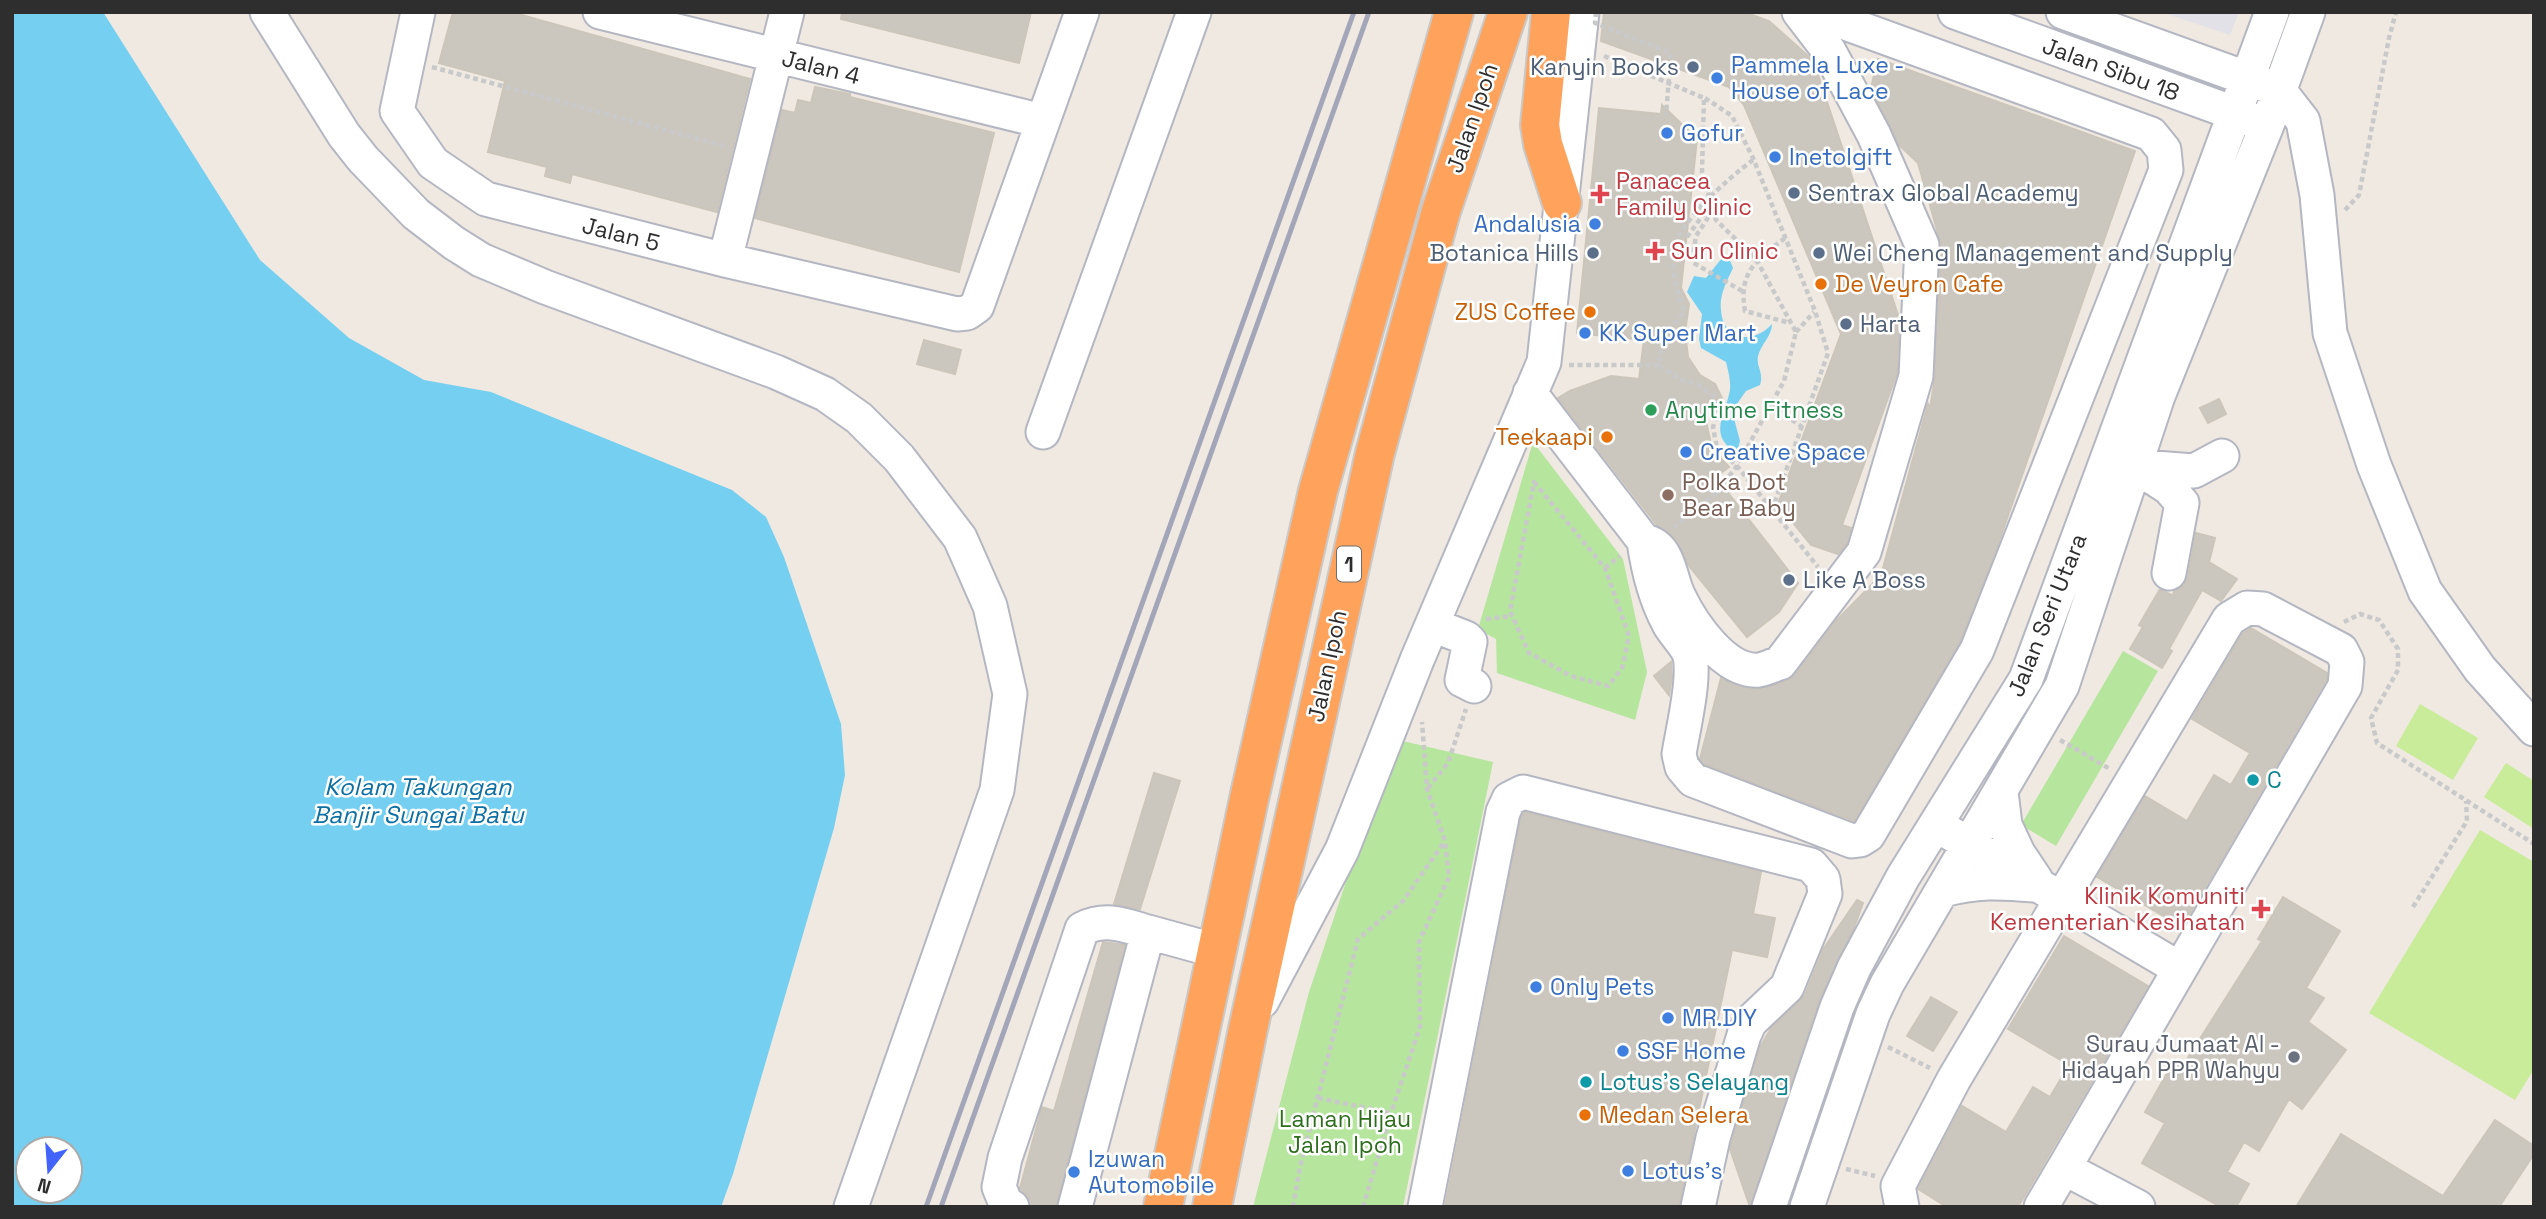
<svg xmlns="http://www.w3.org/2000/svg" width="2546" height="1219" font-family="'Space Grotesk',sans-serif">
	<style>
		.industrial { fill: #e3e1e8 }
		.green { fill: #b6e59e }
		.pitch { fill: #c9ec9a }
		.water { fill: #75cff0; fill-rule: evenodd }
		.building { fill: #cbc7bf; stroke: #cbc5ba; stroke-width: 2 }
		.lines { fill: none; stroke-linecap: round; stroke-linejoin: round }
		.minor-casing { stroke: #b4b7c1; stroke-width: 37 }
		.highway-casing { stroke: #c9c9c9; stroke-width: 42 }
		.path { stroke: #c9c9c9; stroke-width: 4.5; stroke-dasharray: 5 3.5; stroke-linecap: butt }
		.minor { stroke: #fff; stroke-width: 33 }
		.highway { stroke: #ffa35c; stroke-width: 38 }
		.rail { stroke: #a3a6b8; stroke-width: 5 }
		.path-bridge { stroke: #c9c9c9; stroke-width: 4.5; stroke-dasharray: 5 3.5; stroke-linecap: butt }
		.service-dot { fill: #5c6f8a; stroke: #fff; stroke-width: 2.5 }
		.shop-dot { fill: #3f7fe0; stroke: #fff; stroke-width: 2.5 }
		.health-dot { fill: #e0444e; stroke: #fff; stroke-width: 2.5 }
		.food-dot { fill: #e8710a; stroke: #fff; stroke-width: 2.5 }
		.leisure-dot { fill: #2e9e5b; stroke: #fff; stroke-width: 2.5 }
		.education-dot { fill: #8d6e63; stroke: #fff; stroke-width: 2.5 }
		.culture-dot { fill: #0f9aa8; stroke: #fff; stroke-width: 2.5 }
		.worship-dot { fill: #6b7280; stroke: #fff; stroke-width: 2.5 }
		.labels { text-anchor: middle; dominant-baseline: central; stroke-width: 5; stroke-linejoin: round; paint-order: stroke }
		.shield { fill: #fff; stroke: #6d6d6d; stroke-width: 2 }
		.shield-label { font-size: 21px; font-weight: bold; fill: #2e2e2e }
		.shop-label { font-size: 23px; fill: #366cbe; stroke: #fff; text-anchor: start }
		.street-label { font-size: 23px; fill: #2e2e2e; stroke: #fff }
		.service-label { font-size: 23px; fill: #4e5e75; stroke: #fff; text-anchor: start }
		.health-label { font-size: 23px; fill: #be3a42; stroke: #fff; text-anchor: start }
		.food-label { font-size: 23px; fill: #c56008; stroke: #fff; text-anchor: start }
		.leisure-label { font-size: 23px; fill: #27864d; stroke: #fff; text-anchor: start }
		.education-label { font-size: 23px; fill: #785e54; stroke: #fff; text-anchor: start }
		.culture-label { font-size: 23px; fill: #0d838f; stroke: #fff; text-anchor: start }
		.worship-label { font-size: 23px; fill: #5b616d; stroke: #fff; text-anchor: end }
		.park-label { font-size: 23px; fill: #2c6e1b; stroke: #fff }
		.water-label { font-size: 24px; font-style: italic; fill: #0d6fa3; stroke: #fff }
	</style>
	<rect width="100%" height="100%" fill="#efe9e1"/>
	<path class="industrial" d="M2161,12H2239L2230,35Z"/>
	<path class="green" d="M1533,442L1623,559L1647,672L1635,720L1497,673L1496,639L1478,629Z
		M2123,651L2158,671L2056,846L2021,825Z
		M1394,739L1493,762L1403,1207H1253L1309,992Z"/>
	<path class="pitch" d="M2420,704L2478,738L2453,780L2396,746Z
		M2506,763L2534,781V829L2484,797Z
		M2480,830L2534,862V1069L2515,1100L2369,1013Z"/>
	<path class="water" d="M12,12H103L260,260L349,338L424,380L491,392L732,490L766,517L784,557L841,724L845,775L834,828L733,1174L721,1207H12ZM28,1149H70V1191H28Z
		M1722,258H1729L1733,268C1727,281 1719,295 1721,310C1723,341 1753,345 1772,324C1772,336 1761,344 1758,356C1756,367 1764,372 1760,385L1746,391L1732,411L1740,441L1738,449L1734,451C1708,434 1726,413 1730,390C1731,381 1728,370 1726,362L1701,348L1699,339L1702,314L1687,292L1694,276L1706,278Z"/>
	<path class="building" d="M453,12H511L750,79L717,212L572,174L570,183L545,176L547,167L488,152L505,81L439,63Z
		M842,12H1031L1019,63L841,19Z
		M1604,12H1744L1769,21L1808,56L1815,66L1899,318L1897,373L1842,525L1851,528L1847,543L1838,554L1811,545L1778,504L1841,334L1744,105L1729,87L1601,41Z
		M1878,59L2135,151L1996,550L1960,642L1854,821L1704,764L1700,759L1721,678L1739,687L1758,689L1787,681L1795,675L1837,620L1887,569L1883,568L1928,404L1930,409L1935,377L1941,244L1918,163L1899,145L1871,88Z
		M815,87L850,94V97L994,133L959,272L755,218L782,110L795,113L798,100L811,103Z
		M1662,105L1697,139L1681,288L1689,304L1685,332L1688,357L1700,375L1715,384L1722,398L1707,403L1706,421L1712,449L1729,467L1716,477L1798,583L1779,612L1747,637L1689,566L1675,538L1657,525L1558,398L1570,391L1611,376L1639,379L1644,340L1577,333L1599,108L1661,114Z
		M924,340L961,350L955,374L917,364Z
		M2219,399L2226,414L2208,423L2200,408Z
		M2196,533L2215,538L2209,562L2237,579L2221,601L2202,590L2169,649L2172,651L2162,668L2130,649L2143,627L2139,625L2160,589L2173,596L2174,591L2184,585L2188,577Z
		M2251,628L2327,673L2326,680L2182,927L2097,877L2145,796L2187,821L2214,775L2231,785L2250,753L2192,719L2243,633Z
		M1671,662L1672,677L1669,695L1654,676Z
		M1154,773L1180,781L1140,909L1114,904Z
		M1525,812L1761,872L1753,914L1775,918L1767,957L1732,950L1679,1207H1445L1521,818Z
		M2283,897L2340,931L2306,988L2324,998L2308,1022L2346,1050L2302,1109L2289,1099L2259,1151L2244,1142L2227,1172L2249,1184L2236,1207H2221L2142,1163L2165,1123L2145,1112L2175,1059L2184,1064L2262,941L2258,939Z
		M1857,900L1863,903L1853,930L1819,1001L1750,1207L1730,1149L1760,1047L1772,1027L1805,995L1824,948Z
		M2064,936L2148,986L2018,1207H1947L1918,1189L1962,1106L2006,1132L2033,1087L2050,1097L2069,1065L2008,1029Z
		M1103,942L1125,945L1056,1207H1031L1028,1197L1020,1188L1041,1111L1042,1107L1054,1111Z
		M1931,997L1957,1012L1933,1051L1907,1036Z
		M2495,1120L2534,1146V1154L2499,1207H2296L2341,1134L2443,1196Z"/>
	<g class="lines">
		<g class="minor-casing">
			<path id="minor" d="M267,12L344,135L363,159L416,214L454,243L481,260L545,287L776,372L825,394L859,418L899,458L960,538L990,606L1010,694L997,790L851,1207
				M418,12L397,111L433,163L486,199L725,260L957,314L967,313L977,306L1082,12
				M600,12L1042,121
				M1955,12L2256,121
				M2063,12L2279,90L2303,121L2317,195L2330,333L2374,465L2425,591L2480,669L2534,729
				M725,260L787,12
				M1530,393L1644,541C1670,546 1669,577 1679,597C1692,624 1725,673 1759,670C1766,669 1773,665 1780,663L1864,552L1916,376L1922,245L1874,135L1829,51L1799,12
				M1043,432L1194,12
				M2135,466L2169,488L2182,503L2169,573
				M2141,467L2194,471L2222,456
				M1644,541C1648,570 1655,598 1669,624C1675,635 1687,645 1690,656C1695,680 1683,729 1679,754L1682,767L1693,780L1852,841L1860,840L1868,835L1977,650L2166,170L2164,150L2151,134L1815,12
				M1433,625L1466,638L1470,642L1462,680L1474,686
				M2001,792L2005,825L2018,853L2036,880
				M1950,833L2180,969
				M1943,890C1976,881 2000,882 2034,885
				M1262,1001L1342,850L1417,660L1544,362L1582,12
				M1012,1207L1006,1204L999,1187L1005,1158L1082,929C1106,917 1124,925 1148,932
				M1075,1207L1148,932L1217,951
				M1425,1207L1503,812L1509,799L1523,792L1811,865L1823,879L1825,894L1787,987L1750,1022L1744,1035L1713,1138L1698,1207
				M1769,1207L1837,1007L1854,968L1903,877L2026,679L2272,12
				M1807,1207L1873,1014L1887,984L2062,686L2158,396L2267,125L2308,12
				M1902,1207L1898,1186L1954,1079L2229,619L2247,608L2263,609L2341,650L2347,662L2345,686L2064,1168L2138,1207
				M2041,1207L2064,1168"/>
		</g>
		<g class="highway-casing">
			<path id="highway" d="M1551,12L1540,125L1543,144L1562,203
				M1163,1207L1249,799L1318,491L1454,12
				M1212,1207L1248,1029L1375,453L1441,211L1508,12"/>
		</g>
		<path class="path" d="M1604,56L1704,98L1702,172L1716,220L1756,259L1796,332L1784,381L1737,466L1716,493L1674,527
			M432,67L728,147
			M1705,98L1732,116L1753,158L1815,311L1828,353L1772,510
			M1753,160C1729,178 1677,222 1673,253C1672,273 1678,294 1684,312L1662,340L1659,365L1681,380L1697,384L1715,397L1719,407L1713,427L1717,449L1737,466L1818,567
			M1713,210L1696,236L1692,262L1742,291
			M2345,210L2359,195L2389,38L2396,12
			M1687,237L1711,204
			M1785,238C1757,259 1738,272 1745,311L1790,323
			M1796,332L1814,312
			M1569,365H1659
			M1771,405L1802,427
			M1534,482L1605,568L1629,636L1622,668L1608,686L1571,676L1529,653L1510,611Z
			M1605,568L1620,556
			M1486,619L1512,616
			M2344,622L2360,614L2379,620L2398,649V670L2371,718L2377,743L2534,844
			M2060,740L2110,769
			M1428,788L1448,763L1466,709
			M2413,907L2467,821L2466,801
			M1888,1047L1930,1068
			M1318,1098L1391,1113
			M1846,1169L1875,1176
			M1293,1207L1300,1167L1358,939L1403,901L1445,841
			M1363,1207L1391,1113L1420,1027L1419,942L1449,877L1445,841L1427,789L1422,722"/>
		<use href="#minor" class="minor"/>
		<use href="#highway" class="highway"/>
		<path class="rail" d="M926,1207L1354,12
			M941,1207L1369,12"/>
		<path class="path-bridge" d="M1596,12L1595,23L1671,53L1666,115"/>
	</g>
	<g class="service-dot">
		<circle cx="1693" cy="67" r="7"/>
		<circle cx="1794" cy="193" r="7"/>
		<circle cx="1593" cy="253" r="7"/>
		<circle cx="1819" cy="253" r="7"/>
		<circle cx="1846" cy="324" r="7"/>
		<circle cx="1789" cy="580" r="7"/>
	</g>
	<g class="shop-dot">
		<circle cx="1717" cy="78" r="7"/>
		<circle cx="1667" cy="133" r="7"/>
		<circle cx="1775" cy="157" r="7"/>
		<circle cx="1595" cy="224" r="7"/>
		<circle cx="1585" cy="333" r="7"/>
		<circle cx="1686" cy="452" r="7"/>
		<circle cx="1536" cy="987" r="7"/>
		<circle cx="1668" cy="1018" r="7"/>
		<circle cx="1623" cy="1051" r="7"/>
		<circle cx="1628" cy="1171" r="7"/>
		<circle cx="1074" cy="1172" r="7"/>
	</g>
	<g class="health-dot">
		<path d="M1596.5 183.5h7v7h7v7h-7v7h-7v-7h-7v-7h7z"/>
		<path d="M1651.5 240.5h7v7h7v7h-7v7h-7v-7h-7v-7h7z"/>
		<path d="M2257.5 898.5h7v7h7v7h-7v7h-7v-7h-7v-7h7z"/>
	</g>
	<g class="food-dot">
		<circle cx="1821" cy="284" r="7"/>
		<circle cx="1590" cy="312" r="7"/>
		<circle cx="1607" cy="437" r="7"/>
		<circle cx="1585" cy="1115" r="7"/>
	</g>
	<circle class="leisure-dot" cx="1651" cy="410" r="7"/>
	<circle class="education-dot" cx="1668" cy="495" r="7"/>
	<g class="culture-dot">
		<circle cx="2253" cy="780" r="7"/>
		<circle cx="1586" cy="1082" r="7"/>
	</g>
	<circle class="worship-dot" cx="2294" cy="1057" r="7"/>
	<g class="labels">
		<rect class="shield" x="1337" y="546.5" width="24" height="35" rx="5"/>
		<g class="shield-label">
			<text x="1349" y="564">1</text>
		</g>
		<g class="shop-label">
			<text x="1731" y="65">Pammela Luxe -<tspan x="1731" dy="26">House of Lace</tspan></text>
			<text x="1681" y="133">Gofur</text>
			<text x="1789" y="157">Inetolgift</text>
			<text x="1581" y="224" text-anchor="end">Andalusia</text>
			<text x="1599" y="333">KK Super Mart</text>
			<text x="1700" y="452">Creative Space</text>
			<text x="1550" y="987">Only Pets</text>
			<text x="1682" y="1018">MR.DIY</text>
			<text x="1637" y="1051">SSF Home</text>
			<text x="1088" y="1159">Izuwan<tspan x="1088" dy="26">Automobile</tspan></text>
			<text x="1642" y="1171">Lotus's</text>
		</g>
		<g class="street-label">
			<text transform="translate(821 67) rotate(14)">Jalan 4</text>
			<text transform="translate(2111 69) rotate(20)">Jalan Sibu 18</text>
			<text transform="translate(1472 118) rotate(-71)">Jalan Ipoh</text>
			<text transform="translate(621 234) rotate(14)">Jalan 5</text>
			<text transform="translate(2047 615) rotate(-68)">Jalan Seri Utara</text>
			<text transform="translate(1327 666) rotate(-78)">Jalan Ipoh</text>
		</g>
		<g class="service-label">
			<text x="1679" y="67" text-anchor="end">Kanyin Books</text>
			<text x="1808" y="193">Sentrax Global Academy</text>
			<text x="1579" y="253" text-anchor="end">Botanica Hills</text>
			<text x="1833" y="253">Wei Cheng Management and Supply</text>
			<text x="1860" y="324">Harta</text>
			<text x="1803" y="580">Like A Boss</text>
		</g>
		<g class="health-label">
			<text x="1616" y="181">Panacea<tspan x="1616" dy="26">Family Clinic</tspan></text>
			<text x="1671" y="251">Sun Clinic</text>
			<text x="2245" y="896" text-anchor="end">Klinik Komuniti<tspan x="2245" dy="26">Kementerian Kesihatan</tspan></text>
		</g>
		<g class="food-label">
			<text x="1835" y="284">De Veyron Cafe</text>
			<text x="1576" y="312" text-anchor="end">ZUS Coffee</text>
			<text x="1593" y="437" text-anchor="end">Teekaapi</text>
			<text x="1599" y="1115">Medan Selera</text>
		</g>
		<g class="leisure-label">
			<text x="1665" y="410">Anytime Fitness</text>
		</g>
		<g class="education-label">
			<text x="1682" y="482">Polka Dot<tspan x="1682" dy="26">Bear Baby</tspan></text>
		</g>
		<g class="culture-label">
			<text x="2267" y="780">C</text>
			<text x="1600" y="1082">Lotus's Selayang</text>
		</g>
		<g class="worship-label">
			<text x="2280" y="1044">Surau Jumaat Al -<tspan x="2280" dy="26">Hidayah PPR Wahyu</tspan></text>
		</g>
		<g class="park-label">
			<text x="1345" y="1119">Laman Hijau<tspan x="1345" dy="26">Jalan Ipoh</tspan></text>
		</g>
		<g class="water-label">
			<text x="418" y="786">Kolam Takungan<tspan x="418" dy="28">Banjir Sungai Batu</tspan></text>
		</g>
	</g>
	<rect width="2546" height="1219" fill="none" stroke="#2e2e2e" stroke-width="28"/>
	<g transform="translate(49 1170) rotate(197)"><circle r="33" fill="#ffffff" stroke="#ababab" stroke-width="2"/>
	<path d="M0-5L12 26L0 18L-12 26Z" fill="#4264fb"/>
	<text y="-10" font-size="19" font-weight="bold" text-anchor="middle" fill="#2e2e2e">N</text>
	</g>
</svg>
